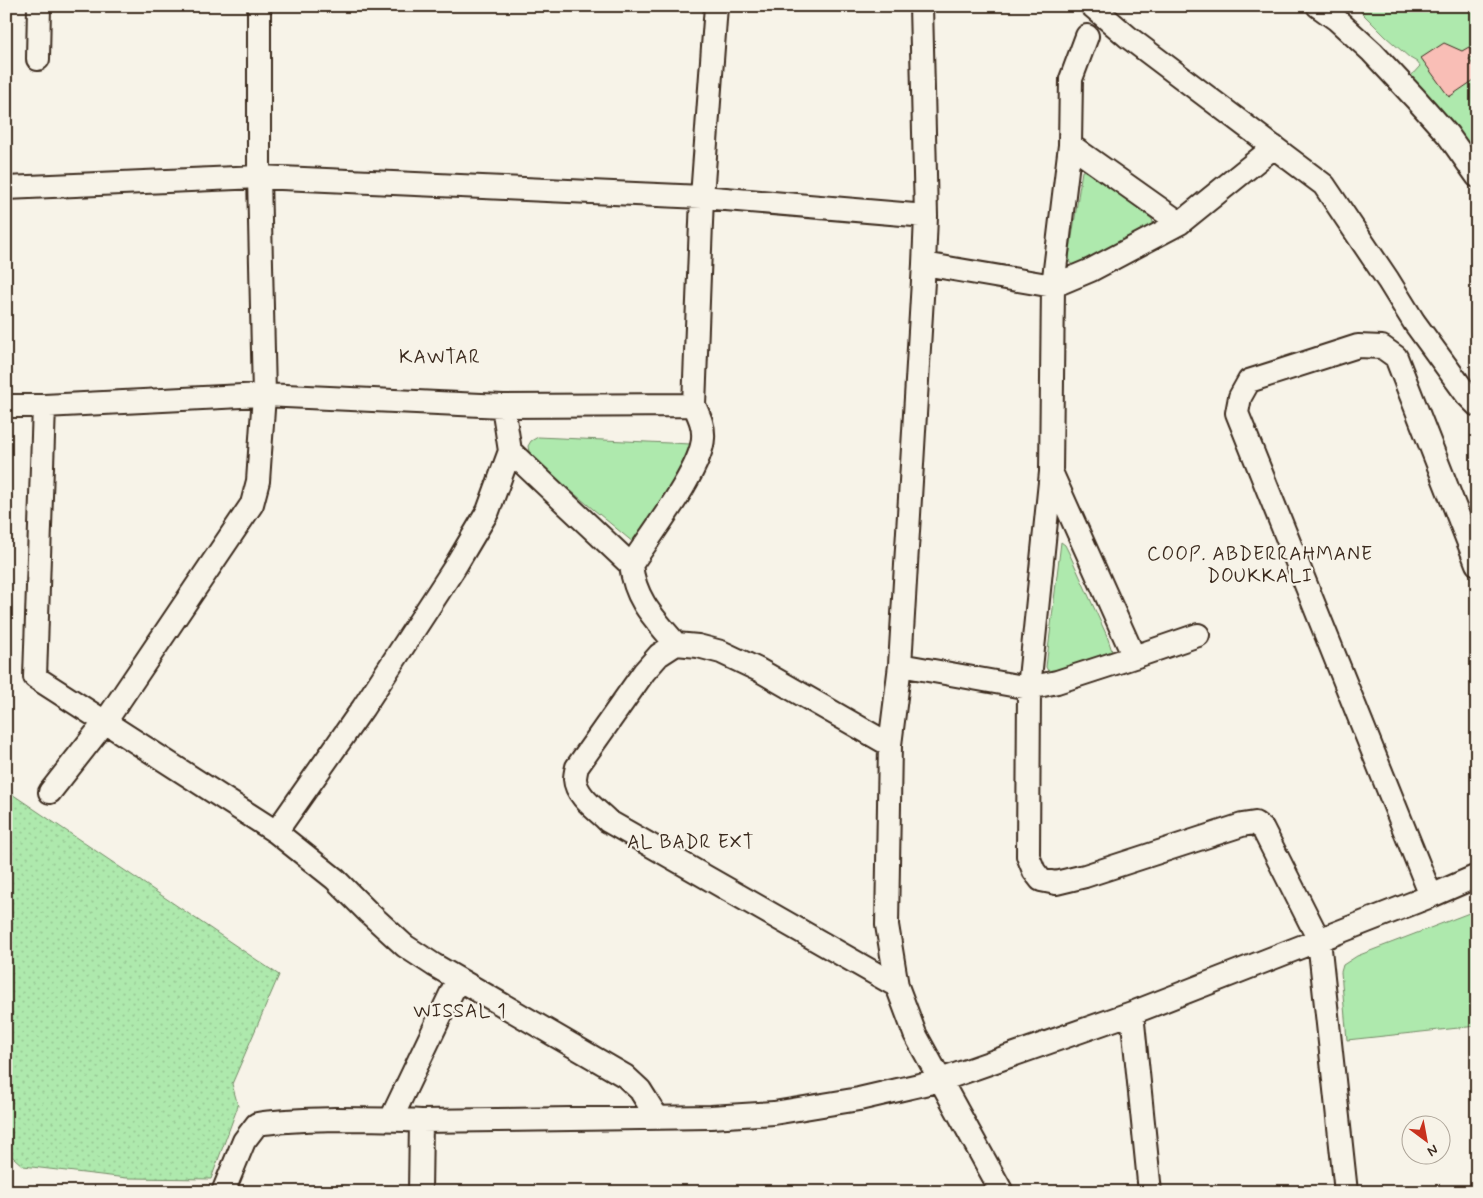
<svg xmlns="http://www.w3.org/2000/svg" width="1483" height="1198" font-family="Mynerve,sans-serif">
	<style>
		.grass { fill: url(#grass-dots); stroke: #748a66 }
		.green { fill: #aee9ad; stroke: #748a66 }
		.building { fill: #f9beb6; stroke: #3b2a1e }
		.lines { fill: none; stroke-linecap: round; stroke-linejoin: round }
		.minor-casing { stroke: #3b2a1e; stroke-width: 26 }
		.minor { stroke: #f7f3e8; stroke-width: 22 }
		.labels { text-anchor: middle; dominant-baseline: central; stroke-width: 4.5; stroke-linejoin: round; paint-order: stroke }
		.quarter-label { font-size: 19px; letter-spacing: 1px; fill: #3b2a1e; stroke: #f7f3e8 }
	</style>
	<defs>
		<pattern id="grass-dots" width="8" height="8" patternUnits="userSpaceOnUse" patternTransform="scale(1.25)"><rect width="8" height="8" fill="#aee9ad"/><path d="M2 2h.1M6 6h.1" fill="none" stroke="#97c894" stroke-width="1.8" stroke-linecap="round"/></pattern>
	</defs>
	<rect width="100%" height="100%" fill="#f7f3e8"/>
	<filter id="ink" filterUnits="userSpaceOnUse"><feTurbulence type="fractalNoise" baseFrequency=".02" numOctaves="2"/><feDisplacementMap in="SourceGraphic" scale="10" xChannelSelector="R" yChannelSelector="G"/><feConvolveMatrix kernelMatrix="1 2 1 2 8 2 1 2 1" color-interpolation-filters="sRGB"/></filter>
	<g filter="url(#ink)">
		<path class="grass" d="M6,790L279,975L232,1084L238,1106L211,1179L127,1178L23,1166L6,1151Z"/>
		<path class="green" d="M1355,6H1477V166L1410,77L1420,66L1417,62L1410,58L1386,37Z
			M1088,170L1152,219L1154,225L1150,230L1074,266L1070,263L1069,257L1082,171Z
			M538,437L691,444L694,452L634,543L547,471L529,452L528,446L531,441Z
			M1061,542L1065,545L1069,553L1107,636L1112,651L1109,657L1054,674L1048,671L1046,667Z
			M1477,910V1026L1347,1040L1341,972L1343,965L1357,956Z"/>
		<path class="building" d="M1444,43L1462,51L1469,47L1475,55L1469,59L1477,71V78L1449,97L1421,58Z"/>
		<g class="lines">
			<g class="minor-casing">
				<path id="minor" d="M921,6L926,216L924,264L900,665L890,745L887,925L897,986L915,1034L1002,1192
					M1092,6L1128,37L1324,185L1388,280L1414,322L1467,395L1477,405
					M1318,6L1336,19L1372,52L1415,98L1448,135L1477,176
					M1087,36L1071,79L1070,145L1053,286L1051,472L1029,688L1028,856L1034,871L1041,880L1056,883L1085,876L1242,825L1255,823L1263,829L1319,940L1346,1192
					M38,59L39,6
					M1070,145L1180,223
					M6,188L259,177L702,197L926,216
					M924,264L1053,286L1091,270L1180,223L1274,147
					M6,406H44L264,395L503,406
					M44,406L35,677L276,832L335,879L369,913L405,946L434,965L625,1076L640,1090L657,1117
					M510,451L631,565
					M676,644C654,618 635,600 631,565C649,537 702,469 703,438C704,426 699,416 694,405L702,197L716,6
					M1134,657L1198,635
					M900,665L1029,688L1057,682L1134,657L1052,474
					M890,745L759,670L721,652L698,646L676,644L659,655L644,672L577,767C576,771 575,776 575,779C576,796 597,810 608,821L897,986
					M50,792L105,722L252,504L258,481L264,395L259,177V6
					M276,832L363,708L453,570L488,511L510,451L503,406L694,405
					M1431,896L1237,413L1240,397L1249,381L1358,346L1382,347L1396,357L1477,564
					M1132,1013L1150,1192
					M391,1119L458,979
					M223,1192L244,1141L257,1124C283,1120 309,1120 335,1119C364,1119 392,1119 421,1121
					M420,1192L421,1121L711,1117L774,1113L859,1099L941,1080L1132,1013L1431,896L1477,876"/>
			</g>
			<use href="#minor" class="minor"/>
		</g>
	</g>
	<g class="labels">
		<g class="quarter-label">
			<text x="440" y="357">KAWTAR</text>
			<text x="1260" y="554">COOP. ABDERRAHMANE<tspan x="1260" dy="22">DOUKKALI</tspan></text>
			<text x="691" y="842">AL BADR EXT</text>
			<text x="460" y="1011">WISSAL 1</text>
		</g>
	</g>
	<rect width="1483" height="1198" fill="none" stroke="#f7f3e8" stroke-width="25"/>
	<rect x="12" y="12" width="1458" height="1173" fill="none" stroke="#3b2a1e" stroke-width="2" filter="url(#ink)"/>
	<g transform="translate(1426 1140) rotate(148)"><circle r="24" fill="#f7f3e8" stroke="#aca397"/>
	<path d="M0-4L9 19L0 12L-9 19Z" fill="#c8321e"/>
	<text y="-8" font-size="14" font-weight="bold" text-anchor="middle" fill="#3b2a1e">N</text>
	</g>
</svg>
